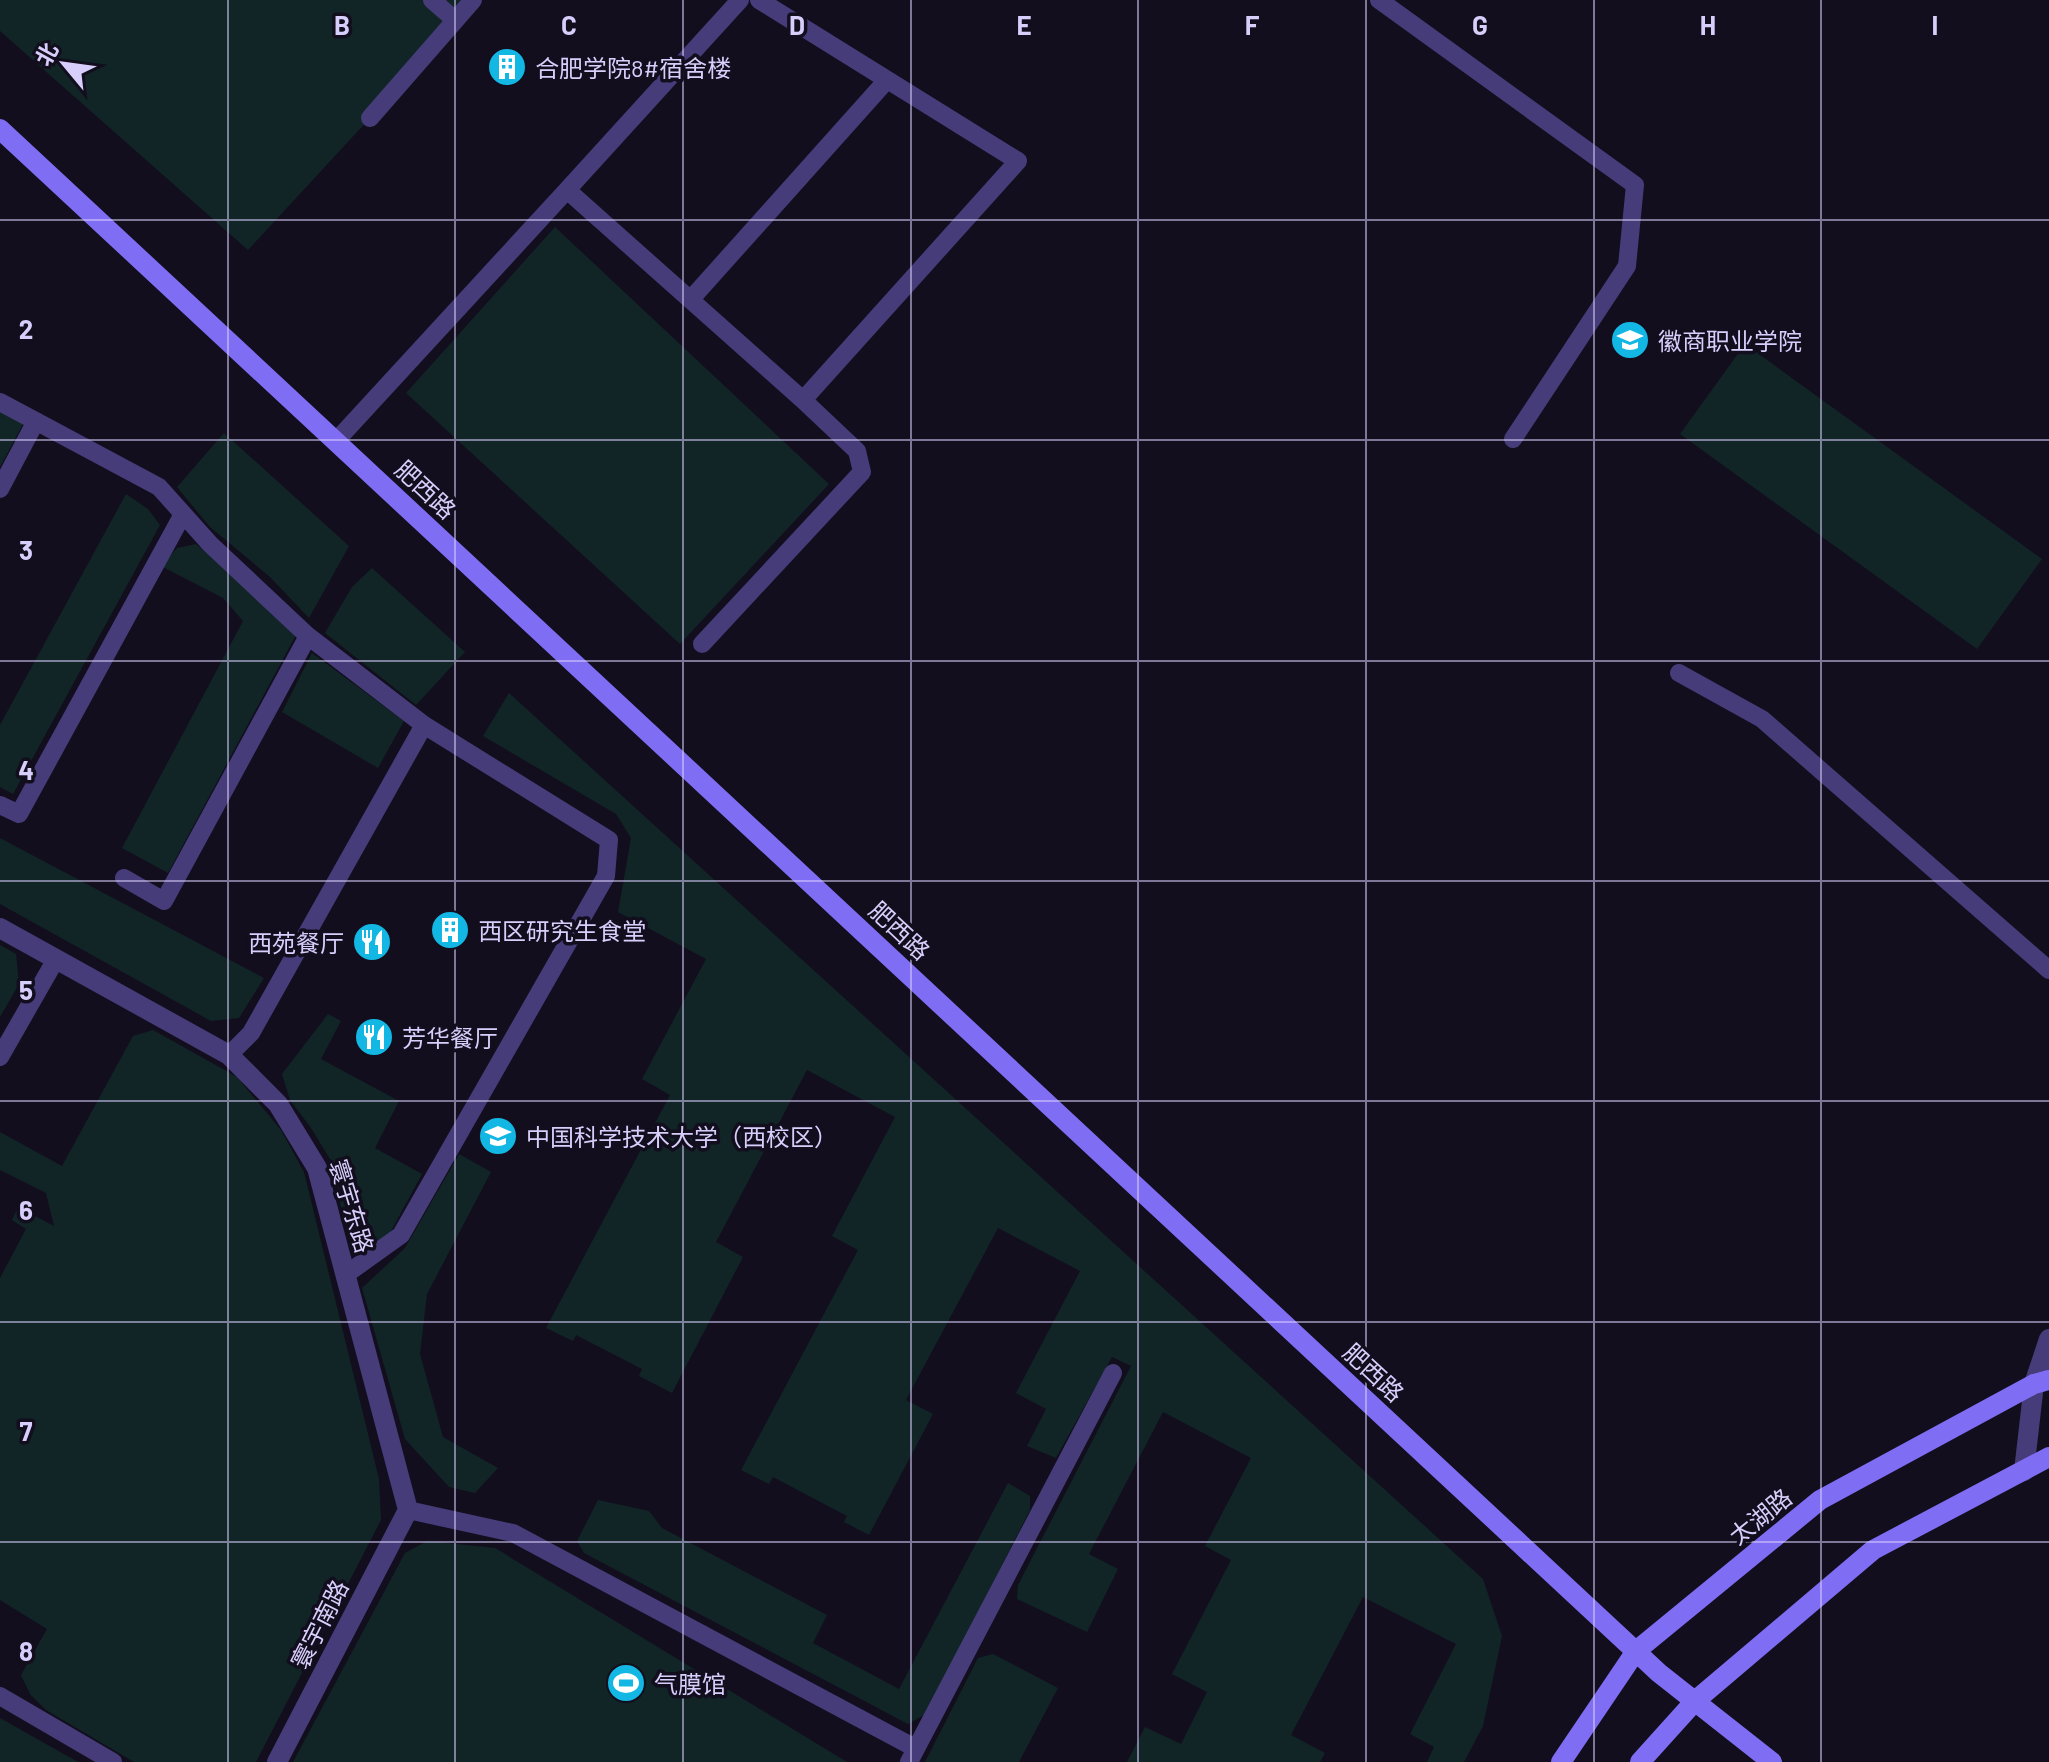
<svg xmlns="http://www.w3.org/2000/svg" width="2049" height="1762" font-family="Barlow,'Noto Sans SC',sans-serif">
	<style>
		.green { fill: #112527 }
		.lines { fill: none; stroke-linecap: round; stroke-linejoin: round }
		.service { stroke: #453c79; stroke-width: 18 }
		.minor { stroke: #453c79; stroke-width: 20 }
		.secondary { stroke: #7f6df4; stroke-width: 20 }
		.grid { fill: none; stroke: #d8cefb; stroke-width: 2; stroke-opacity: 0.55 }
		.labels { text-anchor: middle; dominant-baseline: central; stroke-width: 7; stroke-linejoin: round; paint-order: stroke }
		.poi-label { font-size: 24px; fill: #d8cefb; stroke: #120e1d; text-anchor: start }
		.street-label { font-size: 24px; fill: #d8cefb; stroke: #120e1d }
		.grid-label { font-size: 26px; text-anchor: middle; font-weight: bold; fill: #d8cefb; stroke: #120e1d; stroke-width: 7; stroke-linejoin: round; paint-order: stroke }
	</style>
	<rect width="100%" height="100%" fill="#120e1d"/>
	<path class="green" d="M0,0H473L370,118L248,250L0,31Z
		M555,227L829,484L680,644L406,393Z
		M1745,344L2042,559L1977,649L1680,434Z
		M0,411L23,424L0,467Z
		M224,433L349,546L309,618L270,577L210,527L177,487Z
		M126,494L148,509L160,525L13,794L0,787V725Z
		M196,544L259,596L296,635L168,873L122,848L243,621L223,598L161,566L177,548Z
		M372,568L465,652L416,705L325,633L352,587Z
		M312,653L404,721L378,768L282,712Z
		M509,693L1483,1579L1502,1636L1483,1726L1464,1762H1427L1434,1747L1410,1734L1456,1644L1363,1597L1291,1735L1325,1753L1320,1762H1127L1145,1727L1181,1744L1207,1692L1172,1674L1231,1560L1205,1546L1251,1458L1163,1412L1089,1554L1118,1569L1087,1632L1017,1599L1018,1585L1131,1366L1112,1357L1056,1458L1027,1446L1046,1409L1016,1393L1080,1271L998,1228L906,1400L933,1414L869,1535L844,1522L847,1516L773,1477L769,1484L741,1470L858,1250L832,1236L895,1117L807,1070L716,1242L743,1257L672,1393L639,1376L642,1369L576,1335L573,1341L546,1328L670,1095L642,1079L706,959L618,912L631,838L616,814L483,736Z
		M0,838L264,978L239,1018L211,1021L0,904Z
		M0,945L16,954L19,984L0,1017Z
		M328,1014L341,1021L321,1059L399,1101L375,1148L422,1174L390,1233L375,1243L353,1234L342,1211L330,1159L311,1128L290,1100L282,1074Z
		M153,1030L237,1077L281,1130L304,1172L379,1479L381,1520L256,1762H134L46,1710L30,1694L21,1675L47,1629L0,1600V1278L26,1229L12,1220L18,1207L54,1226L46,1193L0,1170V1132L62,1166L133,1036Z
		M459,1154L491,1172L427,1294L420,1354L443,1437L498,1468L475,1493L449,1487L405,1439L362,1288L405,1248Z
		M1008,1483L1030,1496V1510L926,1714L908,1724L584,1553L577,1541L598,1500L649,1511L662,1528L827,1615L813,1643L899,1689Z
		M427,1541L495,1548L847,1762H293L405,1553Z
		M993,1654L1058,1688L1019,1762H925L978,1658Z
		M0,1718L78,1762H0Z"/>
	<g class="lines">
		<path class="service" d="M432,0L455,20
			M759,0L1018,161L803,400
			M1379,0L1635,185L1627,266L1513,439
			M370,118L473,0
			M567,190L740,0
			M691,299L887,80
			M0,402L159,487L210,544L308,636L424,725
			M336,441L567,190L803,400L857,451L862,472L702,644
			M0,489L36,421
			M1679,673L1762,719L2049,970
			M0,805L19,814L183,514
			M124,878L164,901L308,636
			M229,1055L251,1033L424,725L609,840L606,876L401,1235L345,1275
			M0,1057L56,959
			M408,1510L513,1533L915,1748
			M0,1696L113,1762
			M909,1762L1113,1373"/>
		<path class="minor" d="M0,928L229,1055L278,1104L317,1168L408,1510L277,1762
			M2024,1471L2034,1384L2049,1339"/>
		<path class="secondary" d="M0,129L1659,1673L1772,1762
			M1561,1762L1636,1651L1820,1500L2034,1384L2049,1380
			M1640,1762L1695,1701L1873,1550L2049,1457"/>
	</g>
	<path class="grid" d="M228,0V1762M455,0V1762M683,0V1762M911,0V1762M1138,0V1762M1366,0V1762M1594,0V1762M1821,0V1762M0,220H2049M0,440H2049M0,661H2049M0,881H2049M0,1101H2049M0,1322H2049M0,1542H2049"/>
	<defs>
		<g id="building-disc" transform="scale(2)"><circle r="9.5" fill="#12b7e3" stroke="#120e1d"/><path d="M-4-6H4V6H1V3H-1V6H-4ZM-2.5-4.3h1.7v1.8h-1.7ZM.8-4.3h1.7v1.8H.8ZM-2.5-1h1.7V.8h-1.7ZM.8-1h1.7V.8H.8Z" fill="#fff"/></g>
		<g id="university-disc" transform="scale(2)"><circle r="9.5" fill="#12b7e3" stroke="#120e1d"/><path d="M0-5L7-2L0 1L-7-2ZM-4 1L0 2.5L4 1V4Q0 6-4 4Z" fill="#fff"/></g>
		<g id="restaurant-disc" transform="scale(2)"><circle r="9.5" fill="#12b7e3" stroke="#120e1d"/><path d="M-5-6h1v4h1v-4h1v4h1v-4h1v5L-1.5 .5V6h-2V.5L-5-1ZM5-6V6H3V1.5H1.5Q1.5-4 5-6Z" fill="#fff"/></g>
		<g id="stadium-disc" transform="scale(2)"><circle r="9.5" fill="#12b7e3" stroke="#120e1d"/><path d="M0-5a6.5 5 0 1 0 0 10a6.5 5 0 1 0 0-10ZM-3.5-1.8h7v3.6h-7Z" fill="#fff"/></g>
	</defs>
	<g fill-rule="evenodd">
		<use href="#building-disc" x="507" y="67"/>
		<use href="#university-disc" x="1630" y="340"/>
		<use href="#building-disc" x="450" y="930"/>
		<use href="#restaurant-disc" x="372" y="942"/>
		<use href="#restaurant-disc" x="374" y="1037"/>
		<use href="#university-disc" x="498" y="1136"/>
		<use href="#stadium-disc" x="626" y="1683"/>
	</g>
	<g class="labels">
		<g class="poi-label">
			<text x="535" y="67">合肥学院8#宿舍楼</text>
			<text x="1658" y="340">徽商职业学院</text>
			<text x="478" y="930">西区研究生食堂</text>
			<text x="344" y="942" text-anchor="end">西苑餐厅</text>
			<text x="402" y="1037">芳华餐厅</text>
			<text x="526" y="1136">中国科学技术大学（西校区）</text>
			<text x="654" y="1683">气膜馆</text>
		</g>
		<g class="street-label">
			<text transform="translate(426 489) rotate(43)">肥西路</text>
			<text transform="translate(900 930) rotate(43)">肥西路</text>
			<text transform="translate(352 1206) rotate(73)">寰宇东路</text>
			<text transform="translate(1374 1372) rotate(43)">肥西路</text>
			<text transform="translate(1760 1516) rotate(-39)">太湖路</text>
			<text transform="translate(319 1624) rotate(-63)">寰宇南路</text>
		</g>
	</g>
	<g class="grid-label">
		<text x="342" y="35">B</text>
		<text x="569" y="35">C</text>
		<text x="797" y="35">D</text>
		<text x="1024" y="35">E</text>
		<text x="1252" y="35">F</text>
		<text x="1480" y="35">G</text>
		<text x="1708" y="35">H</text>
		<text x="1935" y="35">I</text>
		<text x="26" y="339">2</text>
		<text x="26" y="560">3</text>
		<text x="26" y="780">4</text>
		<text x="26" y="1000">5</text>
		<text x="26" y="1220">6</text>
		<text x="26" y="1441">7</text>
		<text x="26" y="1661">8</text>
	</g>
	<g transform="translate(64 64) rotate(299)" stroke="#120e1d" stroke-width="6" paint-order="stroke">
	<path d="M0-6L14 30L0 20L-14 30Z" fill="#d8cefb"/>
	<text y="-12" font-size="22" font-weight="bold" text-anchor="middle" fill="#d8cefb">北</text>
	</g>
</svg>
